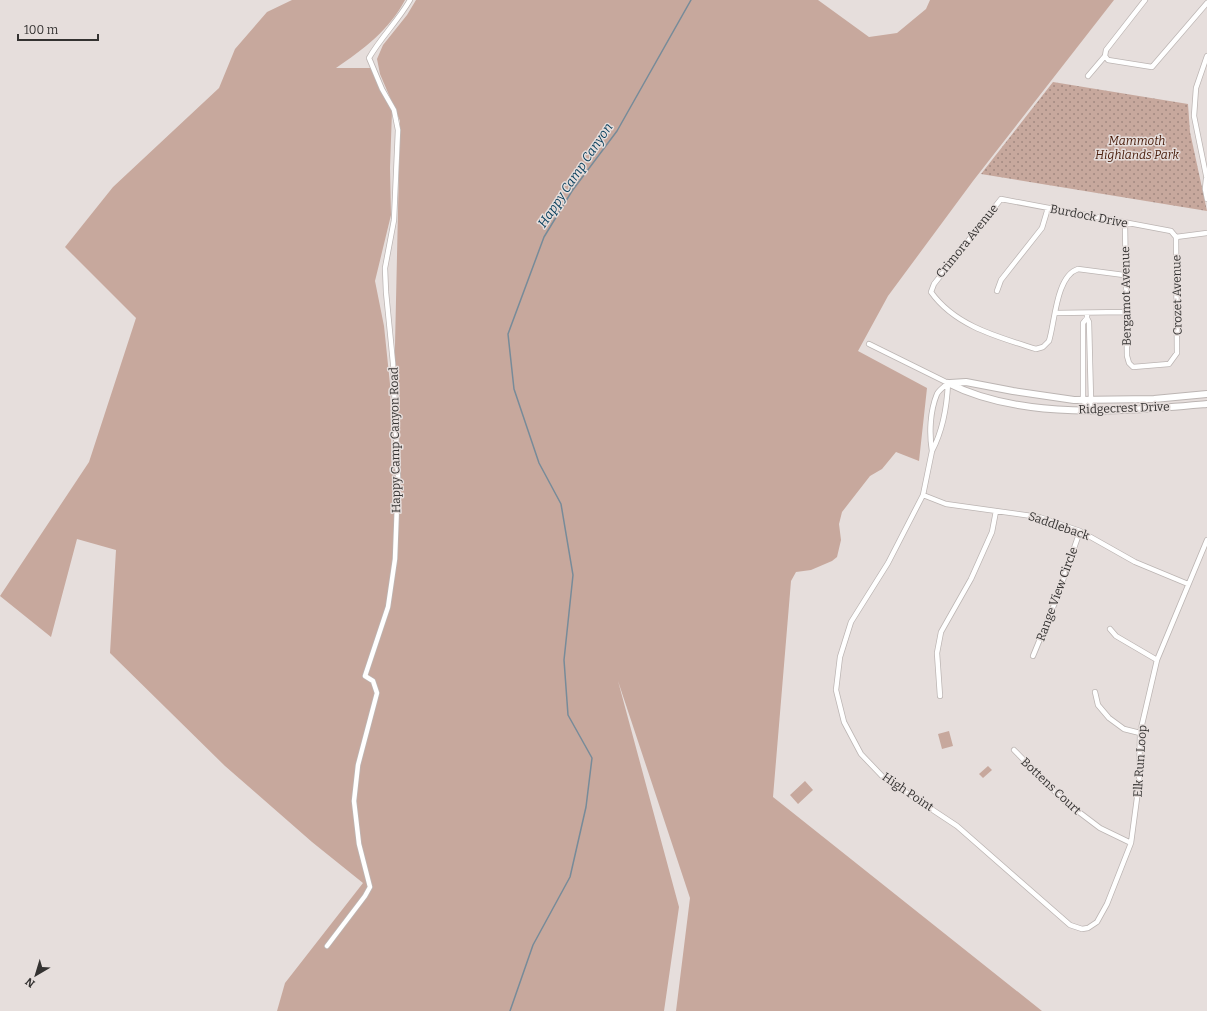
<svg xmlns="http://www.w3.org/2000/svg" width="1207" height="1011" font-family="Bitter,serif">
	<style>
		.grass { fill: #c7a89d }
		.park { fill: url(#park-dots) }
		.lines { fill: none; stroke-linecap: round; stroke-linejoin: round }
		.stream { stroke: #778b99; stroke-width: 1.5 }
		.street-casing { stroke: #bcb5b3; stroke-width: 6 }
		.secondary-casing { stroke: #bcb5b3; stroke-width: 8 }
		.street { stroke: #fff; stroke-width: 4.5 }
		.secondary { stroke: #fff; stroke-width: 6 }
		.labels { text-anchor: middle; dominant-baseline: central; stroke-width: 3; stroke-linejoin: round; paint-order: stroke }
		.park-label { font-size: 12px; font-style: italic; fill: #471b09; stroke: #e6dedc }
		.street-label { font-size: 12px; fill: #343231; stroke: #e6dedc }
		.water-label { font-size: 13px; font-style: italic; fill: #073e5c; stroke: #e6dedc }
	</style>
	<defs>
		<pattern id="park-dots" width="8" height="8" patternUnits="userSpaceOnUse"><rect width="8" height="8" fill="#c7a89d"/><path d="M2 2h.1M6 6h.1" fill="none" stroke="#a28981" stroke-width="1.8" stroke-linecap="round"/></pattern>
	</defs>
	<rect width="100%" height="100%" fill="#e6dedc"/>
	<path class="grass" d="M292,0H405C390,29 363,50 336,68H371L383,95L392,111L390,168L391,215L375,281L384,326L390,384L392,480L400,121L380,74L377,59L383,45L407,15L416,0H818L869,37L897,33L926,9L930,0H1114L973,181L888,296L858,351L927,388L919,461L896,452L882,469L870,476L842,512L839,524L841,540L837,557L832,561L811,570L796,572L791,581L773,797L1042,1011H676L690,898L618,681L679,907L664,1011H277L285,983L363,883L312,842L225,766L110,653L116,550L77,539L51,637L0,596L89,462L136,318L65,247L113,187L219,88L235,49L267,12Z
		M949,731L953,746L942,749L938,734Z
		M988,766L992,770L983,778L979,774Z
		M805,781L813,790L798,804L790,795Z"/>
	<path class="park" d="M1053,82L1188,104L1190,132L1207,211L981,174Z"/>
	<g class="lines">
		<path class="stream" d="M510,1011L533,945L570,877L586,807L592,758L568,715L564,660L573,575L561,504L539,463L514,389L508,334L544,237L572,191L617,131L691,0"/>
		<g class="street-casing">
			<path id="street" d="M1145,0L1106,50L1105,56L1108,60L1152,67L1207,3
				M1207,56L1196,88L1194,116L1207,180
				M1088,76L1105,56
				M1206,179L1205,189L1207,199
				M1125,223L1127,356L1129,363L1133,367L1169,364L1177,353L1176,237
				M1176,237L1207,233
				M1124,275L1078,269C1056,276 1055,322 1049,341L1043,347L1036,349C998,337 955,326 931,292L934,284L1001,199L1171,231L1176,237
				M997,291L1001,280L1042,228L1048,208
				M1055,313L1125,312
				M1087,313V318L1089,322L1091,400L1089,411L1083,400V323L1087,318
				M869,344L948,383
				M948,383C947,407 943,430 932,451C929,433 930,411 937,394C939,390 945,386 948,383Z
				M932,451L923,495L888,563L851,622L840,657L836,690L844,722L861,754L883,777L957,826L1070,925L1082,929L1088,928L1097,922L1107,904L1131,843L1139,783L1140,733L1157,660L1207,540
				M923,495L946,504L1039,517L1080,531L1135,562L1188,584
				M1110,629L1116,636L1157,660
				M1033,656L1056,600L1080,531
				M1095,692L1098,705L1109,718L1124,729L1140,733
				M940,696L937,653L941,632L971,579L992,532L996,511
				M1014,750L1063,800L1100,828L1131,843
				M327,946L365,896L370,887L359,844L354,801L358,765L377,693L373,681L365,676L388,607L395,559L398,478L393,363L386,292L385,268L394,220L398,130L394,110L382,89L369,58C381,37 398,21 410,0"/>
		</g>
		<g class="secondary-casing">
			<path id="secondary" d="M948,383C1022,421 1127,411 1207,404
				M950,383L966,382L1013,391L1074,400L1154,399L1207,394"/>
		</g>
		<use href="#street" class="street"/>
		<use href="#secondary" class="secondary"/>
	</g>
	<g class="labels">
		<g class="park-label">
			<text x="1137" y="141">Mammoth<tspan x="1137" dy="14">Highlands Park</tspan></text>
		</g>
		<g class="street-label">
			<text transform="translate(1089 216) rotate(11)">Burdock Drive</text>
			<text transform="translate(967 241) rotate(-51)">Crimora Avenue</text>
			<text transform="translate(1177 295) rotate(-91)">Crozet Avenue</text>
			<text transform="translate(1126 296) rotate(-91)">Bergamot Avenue</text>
			<text transform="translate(1124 408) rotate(-2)">Ridgecrest Drive</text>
			<text transform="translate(395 440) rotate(-91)">Happy Camp Canyon Road</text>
			<text transform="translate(1059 526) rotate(19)">Saddleback</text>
			<text transform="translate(1057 594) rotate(-70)">Range View Circle</text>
			<text transform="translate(1140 761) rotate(-86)">Elk Run Loop</text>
			<text transform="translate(1051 786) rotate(43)">Bottens Court</text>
			<text transform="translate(908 792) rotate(34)">High Point</text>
		</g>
		<g class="water-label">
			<text transform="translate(575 175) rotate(-56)">Happy Camp Canyon</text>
		</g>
	</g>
	<g transform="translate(36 975) rotate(218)" stroke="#e6dedc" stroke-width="3" paint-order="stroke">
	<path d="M0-3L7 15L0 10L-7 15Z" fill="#343231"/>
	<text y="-6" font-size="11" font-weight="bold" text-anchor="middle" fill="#343231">N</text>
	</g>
	<path d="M18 34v6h80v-6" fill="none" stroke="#343231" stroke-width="2"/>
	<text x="24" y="34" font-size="12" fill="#343231" stroke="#e6dedc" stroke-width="3" paint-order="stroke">100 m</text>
</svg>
